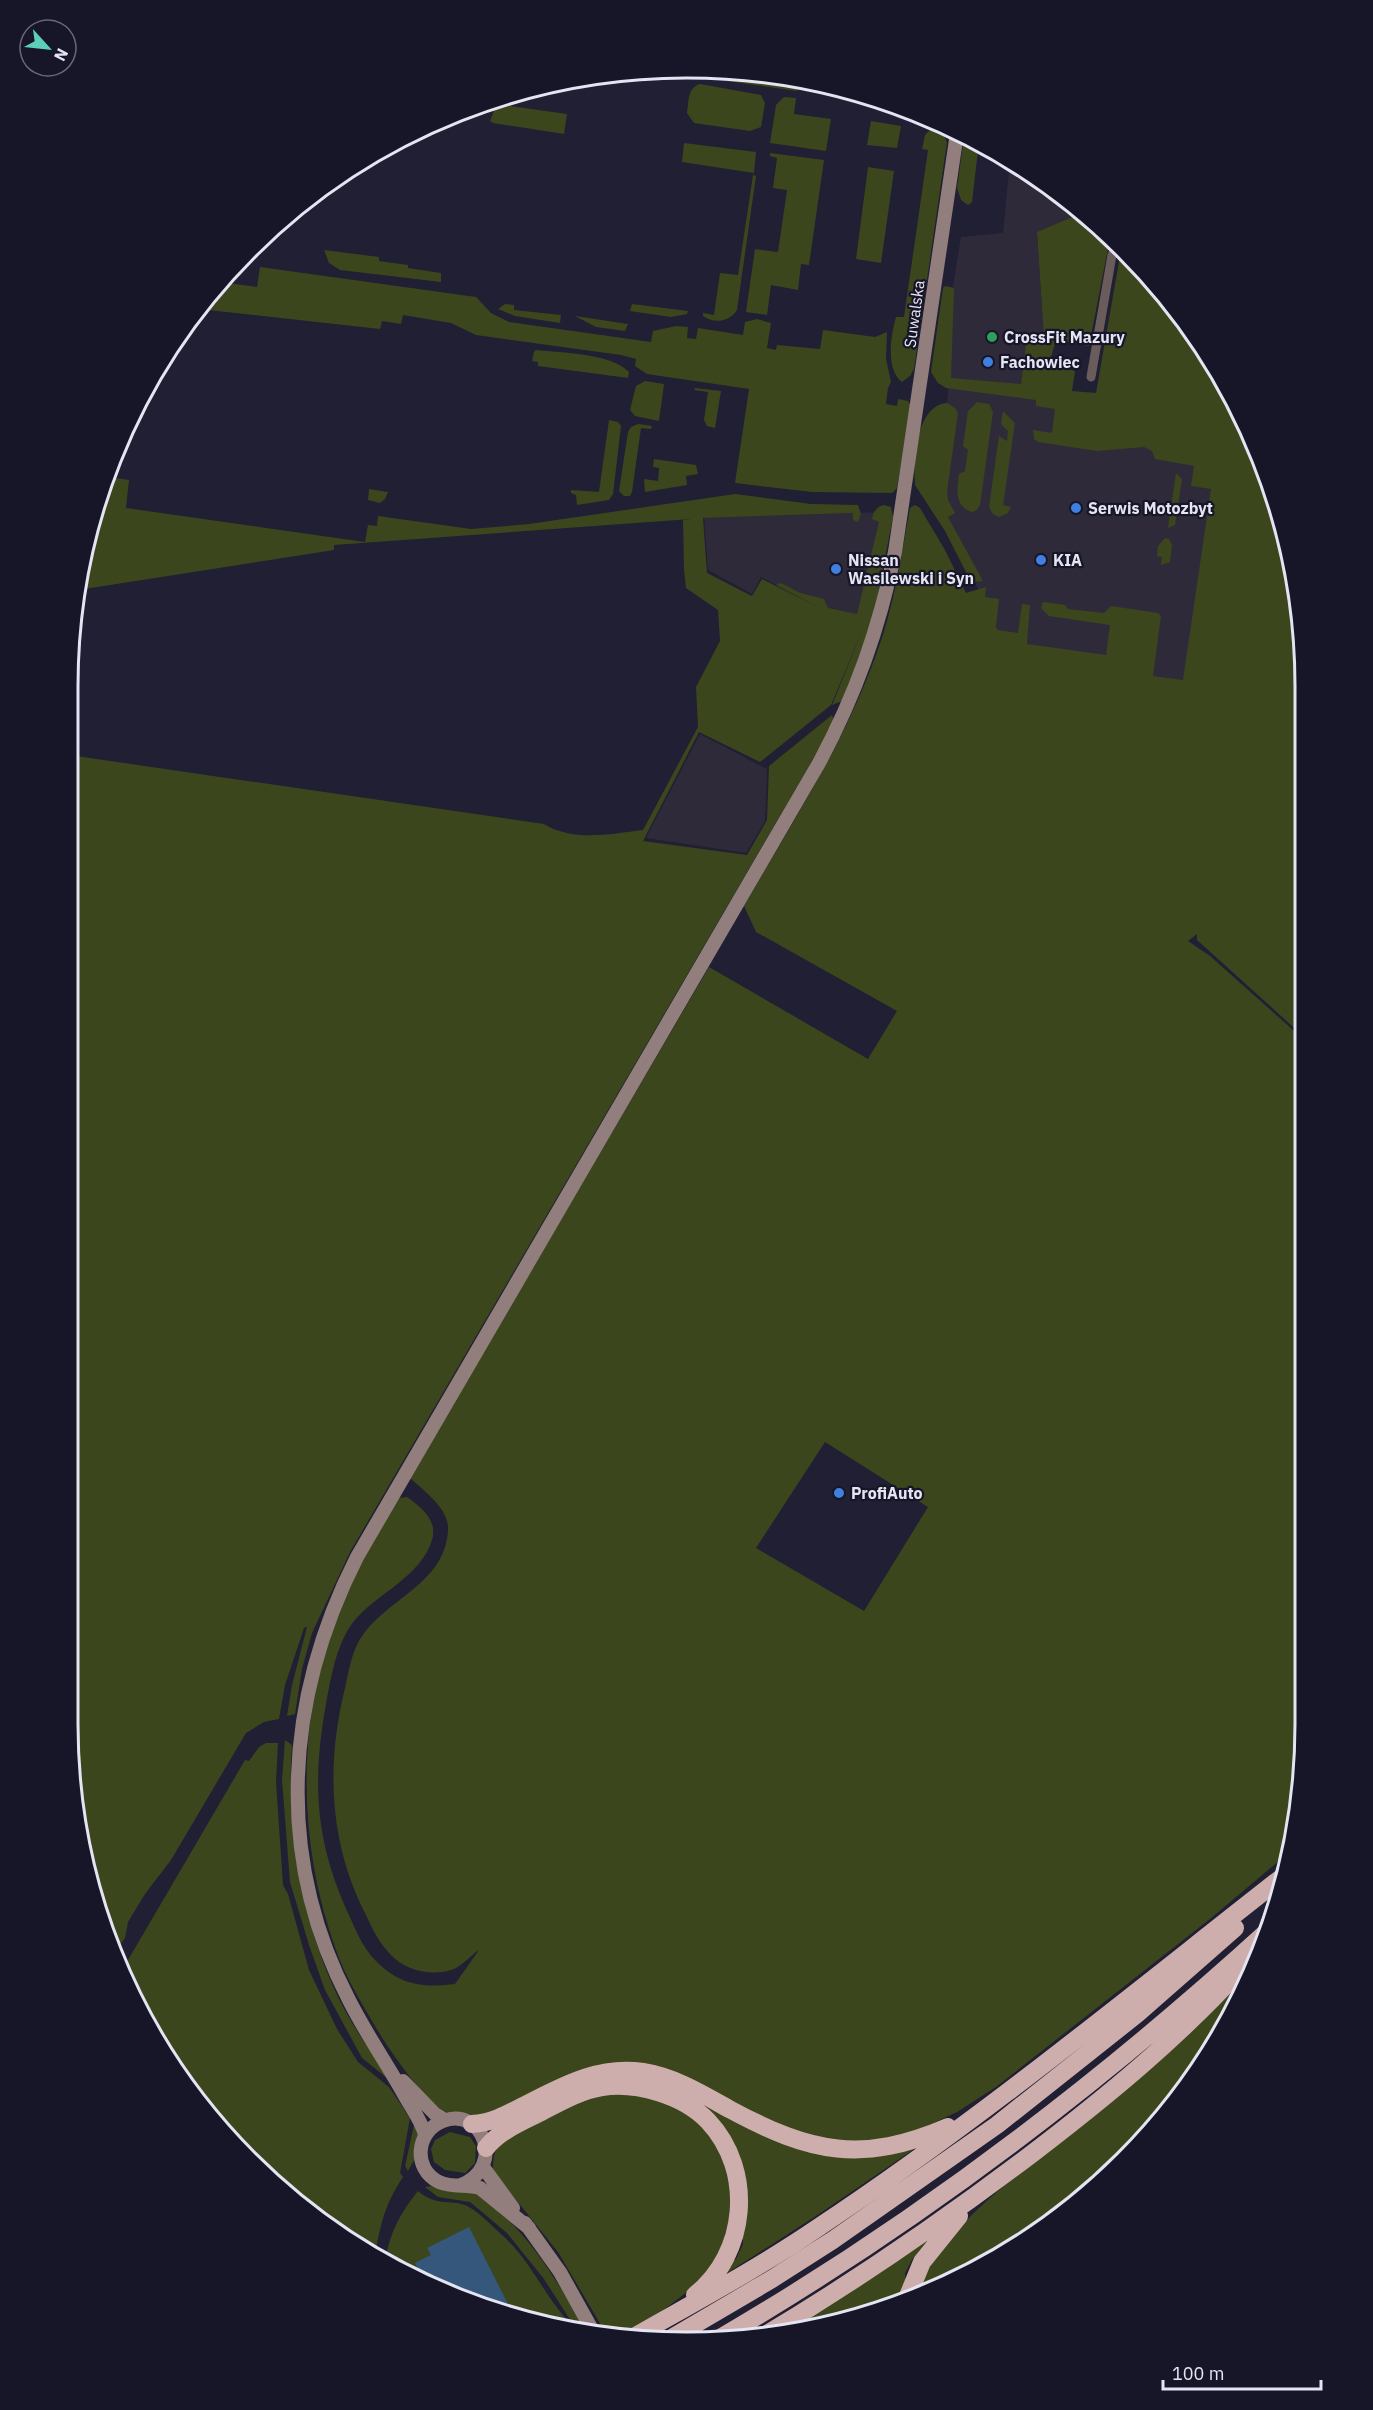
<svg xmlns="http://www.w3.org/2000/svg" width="1373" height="2410" font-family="'IBM Plex Sans',sans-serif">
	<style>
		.commercial { fill: #2e2a3a }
		.green { fill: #3c461d; fill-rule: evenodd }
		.water { fill: #34577b }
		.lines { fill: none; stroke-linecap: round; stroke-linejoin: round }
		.minor { stroke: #695c5b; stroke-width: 9 }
		.secondary { stroke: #927e7c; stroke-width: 14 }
		.motorway { stroke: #ceaeac; stroke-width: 18 }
		.leisure-dot { fill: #2e9e5b; stroke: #171629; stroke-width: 2 }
		.shop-dot { fill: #3f7fe0; stroke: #171629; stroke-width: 2 }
		.labels { text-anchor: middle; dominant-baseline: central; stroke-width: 4.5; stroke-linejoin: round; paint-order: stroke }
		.street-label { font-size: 16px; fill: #e4e4f2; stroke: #171629 }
		.poi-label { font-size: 16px; font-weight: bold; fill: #e4e4f2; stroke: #171629; text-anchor: start }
		.rim { fill: none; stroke: #e4e4f2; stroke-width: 3 }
	</style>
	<rect width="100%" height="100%" fill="#201f33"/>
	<path class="commercial" d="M1010,161L1079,214L1037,232L1044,338L1027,336L1021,388L1228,404L1184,692L1014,664L925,479L934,415L947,402L949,382L938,380L961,237L1003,233Z
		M883,512L857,626L761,577L752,594L708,570L704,518Z
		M700,734L767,769L765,821L746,853L646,838Z"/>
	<path class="green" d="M693,70L768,73L798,80L797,91L692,76Z
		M700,84L761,95L765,103L761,127L750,131L694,123L687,113C689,102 687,88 700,84Z
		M784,97L796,98L794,114L831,119L826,151L770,143L776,105Z
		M503,105L567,114L564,134L493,123L490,121L495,108Z
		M871,121L901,126L897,148L867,145Z
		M931,129L941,131L947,142L914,369L910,376L902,382C885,369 891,335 896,317H904L928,150L922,149L925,135Z
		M684,143L756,152L754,173L682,162Z
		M963,144L974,145L978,150L972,202L968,205L961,200L957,188Z
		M770,153L824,160L809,265L801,264L798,290L771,285L767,315L746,312L755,249L778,252L787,190L773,188L777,158L770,156Z
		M868,167L894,171L881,263L856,259Z
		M753,175L756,176L737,310C730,322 714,324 703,316V313L714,315L720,273L738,275Z
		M1079,214L1110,238L1089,346L1056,340L1049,364L1075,371L1072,391L1096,393L1120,256L1124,248L1201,343L1273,487L1300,606L1302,1035L1197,940V934L1188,941L1210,956L1302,1038L1304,1764L1302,1775L1292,1786L1299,1792L1286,1855L1210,1919L996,2087L957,2112L925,2127L895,2137L861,2142L831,2141L800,2135L666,2070C621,2082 576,2094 530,2107C516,2110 497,2120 482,2119C471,2118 457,2115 447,2112C428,2107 385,2044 375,2026C361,2002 345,1976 336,1950C294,1835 297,1704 345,1592C358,1561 382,1527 399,1498L407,1497C421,1507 438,1520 432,1540C421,1577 377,1593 354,1621C338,1642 333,1668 328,1693C312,1776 313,1837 349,1915C356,1931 363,1948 376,1961C399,1985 423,1988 455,1984L479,1950C471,1955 463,1965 454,1969C433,1977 406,1971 391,1955C379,1943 372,1928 365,1913C329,1842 326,1765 345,1688C348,1674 351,1657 357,1645C379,1600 444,1588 448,1531C450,1509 424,1491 410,1478L709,967L868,1059L897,1011L756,932L744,906C791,824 844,744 876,655C894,608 901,557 910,508L915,505L920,508L945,550L966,593L986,587L985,597L999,599L996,627L998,630L1018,633L1022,604L1030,605L1027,644L1106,655L1110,625L1049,616L1041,608L1043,602L1065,605L1068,609L1104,613L1111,606L1158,613L1161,616L1153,676L1183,680L1211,489L1191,486L1194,466L1155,459L1152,451L1144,447L1097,451L1038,442L1034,439L1033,430L1052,433L1055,409L1036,406V400L946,388L938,383L931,372L943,288L945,286L954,288L951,378L1021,384L1027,335L1044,338L1037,232ZM825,1442L928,1507L864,1611L756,1548Z
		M324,250L379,257V261L408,265V268L441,273V282L340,270L329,263Z
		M260,267L476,297L491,313L509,322L651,342L653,331L676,326L688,327L687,338L696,339L698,328L743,335L745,322L757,319L771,323L767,348L776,350L777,345L820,349L823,330L875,337L887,332L886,359L891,382L888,388L886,404L897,406L898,399L908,401L911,406L897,488L892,493L812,492L735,483L749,389L647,374L635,366L636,359L621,355L476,335L451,323L403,315L401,324L382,321L380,329L199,309L219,282L257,287Z
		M505,304L514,305V310L561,315L560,323L515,316L498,309Z
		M632,304L688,311L687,314L671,317L630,311Z
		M575,316L628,324L625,331L596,327Z
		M536,350C562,353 611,353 629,372L628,378L538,366V362L532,361L534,352Z
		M645,381L664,384L659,421L635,416L630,410L636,386Z
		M695,388L721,391L715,428L707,426L704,420L708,392L694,390Z
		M977,402L989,404L993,412L980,505L977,510L972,512C954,506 957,489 959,474L965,471L968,450L963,446L968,411Z
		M947,403L955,408L958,413L947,492L948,500L955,513L948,517L983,581L973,582L970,580L945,531L915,485C913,461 916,405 947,403Z
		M1003,411L1015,423L1003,505L1011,507L1008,513L999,517L993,514L989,507L999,436L1007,441L1008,431L1001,424Z
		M609,420L618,422L621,426L613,494L609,500L577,505L576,495L571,493V490L599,492Z
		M638,424L652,426L651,429L641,428L632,492L630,496H624L619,491L628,432L631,427Z
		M654,459L696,465L698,474L686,476L687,485L645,492L644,479L658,481L659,468L653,467Z
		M1176,473L1182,479L1175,525L1168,528Z
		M109,477L129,480L126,508L365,542L368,525L377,526L378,516L471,529L529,524L735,494L811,504L858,505L861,514L858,522L853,520V513L703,518L707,573L752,596L762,579L818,607L776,585L781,583L800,593L824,599L828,608L857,614L879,522L872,519C873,512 877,506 884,505L891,507L893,517L873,619L862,653L842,701L832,705L863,629L831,705L760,762L699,732L643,841L747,855L767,820L769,766L832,715L834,721L809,766L350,1552L312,1633L302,1669L295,1714L287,1716L292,1685L307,1627L304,1628L285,1685L279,1719L264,1722L246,1733L171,1860L145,1894L128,1922L125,1938L117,1949L112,1950L100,1922L73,1805L69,755L544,824C573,842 610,834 643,830L698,727L696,687L720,641L718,610L686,588L684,570L683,520L691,519L334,545V550L78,590L89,526Z
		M369,489L388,492L385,499L380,503L368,500Z
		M1165,538L1169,539L1172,545L1170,562L1161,565L1162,557L1157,556L1158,546Z
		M285,1740L292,1745C286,1826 300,1911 333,1986C348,2021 371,2052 393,2083L362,2058L325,1990L309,1945L290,1882L282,1780Z
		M266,1743H278L276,1782L283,1885L288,1894L309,1970L337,2029L358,2062L389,2087L410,2118L400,2173L403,2177C385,2204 380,2225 375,2257L342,2238L249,2161L195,2100L131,1998L121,1972L245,1760L249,1761L259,1747Z
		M1251,1971L1222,2033L1152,2131L1094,2189L996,2259L913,2298C949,2216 1026,2170 1093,2116C1149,2071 1203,2025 1251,1971Z
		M654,2080L785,2144L923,2143L819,2214L721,2277L727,2266L736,2259L743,2244V2171L677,2092Z
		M634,2092L680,2108L704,2127L721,2151L734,2205L718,2258L696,2285L661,2312L615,2338L608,2337L558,2252L493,2171C493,2161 493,2153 499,2144L573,2103L604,2093Z
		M414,2125L420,2130L416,2157L408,2171L405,2166Z
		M450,2132L470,2137L476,2146L475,2163L465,2173L445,2170L434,2162L431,2149L435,2140Z
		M432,2186C446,2189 463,2188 477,2194C487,2198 494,2206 502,2214C539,2248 562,2290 587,2333L569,2318L544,2279L507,2233L470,2202L438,2197L425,2187Z
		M418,2191C438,2208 453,2198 469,2207C481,2214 492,2226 501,2234C533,2262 548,2305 579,2332C512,2319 444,2297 385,2262C389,2234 400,2213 418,2191Z
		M935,2235L923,2252L913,2258L905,2273L906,2283L898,2303L808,2331L785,2334Z"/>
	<path class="water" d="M469,2227L510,2308L501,2312L426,2284L415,2263L431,2255L427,2248Z"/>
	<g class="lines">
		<path class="minor" d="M1091,377L1112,255L1117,243"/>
		<path class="secondary" d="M403,2081L435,2114L445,2120
			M425,2135C422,2122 413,2110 406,2098C388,2065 366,2034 349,2000C274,1856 285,1699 357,1557L819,763C856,694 879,629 895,552L957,133
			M483,2167L513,2208
			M461,2185C506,2167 483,2106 443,2121C416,2131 412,2169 439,2182C452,2188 467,2184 480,2188L529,2228
			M525,2223L560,2272L595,2335"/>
		<path class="motorway" d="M472,2124C491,2123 506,2115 523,2106C561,2087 598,2065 643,2072C675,2077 704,2095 731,2110C811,2153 862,2164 948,2127
			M486,2148C500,2130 524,2121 543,2111C562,2101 582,2090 602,2087C637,2082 683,2095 708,2121C755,2171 747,2254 695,2295
			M906,2301L922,2262L959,2216
			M762,2337C856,2281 946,2219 1033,2153C1106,2097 1177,2039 1240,1970
			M632,2338C695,2302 759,2268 819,2227C980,2120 1129,1997 1281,1878
			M670,2339L772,2279L833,2240L997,2125L1137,2014L1235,1928
			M715,2341C915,2225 1099,2085 1270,1929"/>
	</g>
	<circle class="leisure-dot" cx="992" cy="337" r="6"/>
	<g class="shop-dot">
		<circle cx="988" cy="362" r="6"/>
		<circle cx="1076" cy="508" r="6"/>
		<circle cx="1041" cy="560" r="6"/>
		<circle cx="836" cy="569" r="6"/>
		<circle cx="839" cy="1493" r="6"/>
	</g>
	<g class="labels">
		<g class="street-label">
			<text transform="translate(914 314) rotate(-82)">Suwalska</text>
		</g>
		<g class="poi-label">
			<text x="1004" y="337">CrossFit Mazury</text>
			<text x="1000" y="362">Fachowiec</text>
			<text x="1088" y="508">Serwis Motozbyt</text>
			<text x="848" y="560">Nissan<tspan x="848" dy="18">Wasilewski i Syn</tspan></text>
			<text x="1053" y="560">KIA</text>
			<text x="851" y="1493">ProfiAuto</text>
		</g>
	</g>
	<path d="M0 0H1373V2410H0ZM686 78H687A608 608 0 0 1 1295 686V1724A608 608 0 0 1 687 2332H686A608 608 0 0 1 78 1724V686A608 608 0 0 1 686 78Z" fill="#171629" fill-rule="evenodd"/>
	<path class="rim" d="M686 78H687A608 608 0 0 1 1295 686V1724A608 608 0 0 1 687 2332H686A608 608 0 0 1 78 1724V686A608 608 0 0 1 686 78Z"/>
	<g transform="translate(48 48) rotate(117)"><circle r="28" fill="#171629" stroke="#696879" stroke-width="1.5"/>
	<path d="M0-4.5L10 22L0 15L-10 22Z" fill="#5dceb9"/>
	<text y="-9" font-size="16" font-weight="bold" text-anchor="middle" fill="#e4e4f2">N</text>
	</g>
	<path d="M1163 2380v9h158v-9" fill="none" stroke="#e4e4f2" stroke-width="3"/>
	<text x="1172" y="2380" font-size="18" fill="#e4e4f2" stroke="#171629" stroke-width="4.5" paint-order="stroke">100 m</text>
</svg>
